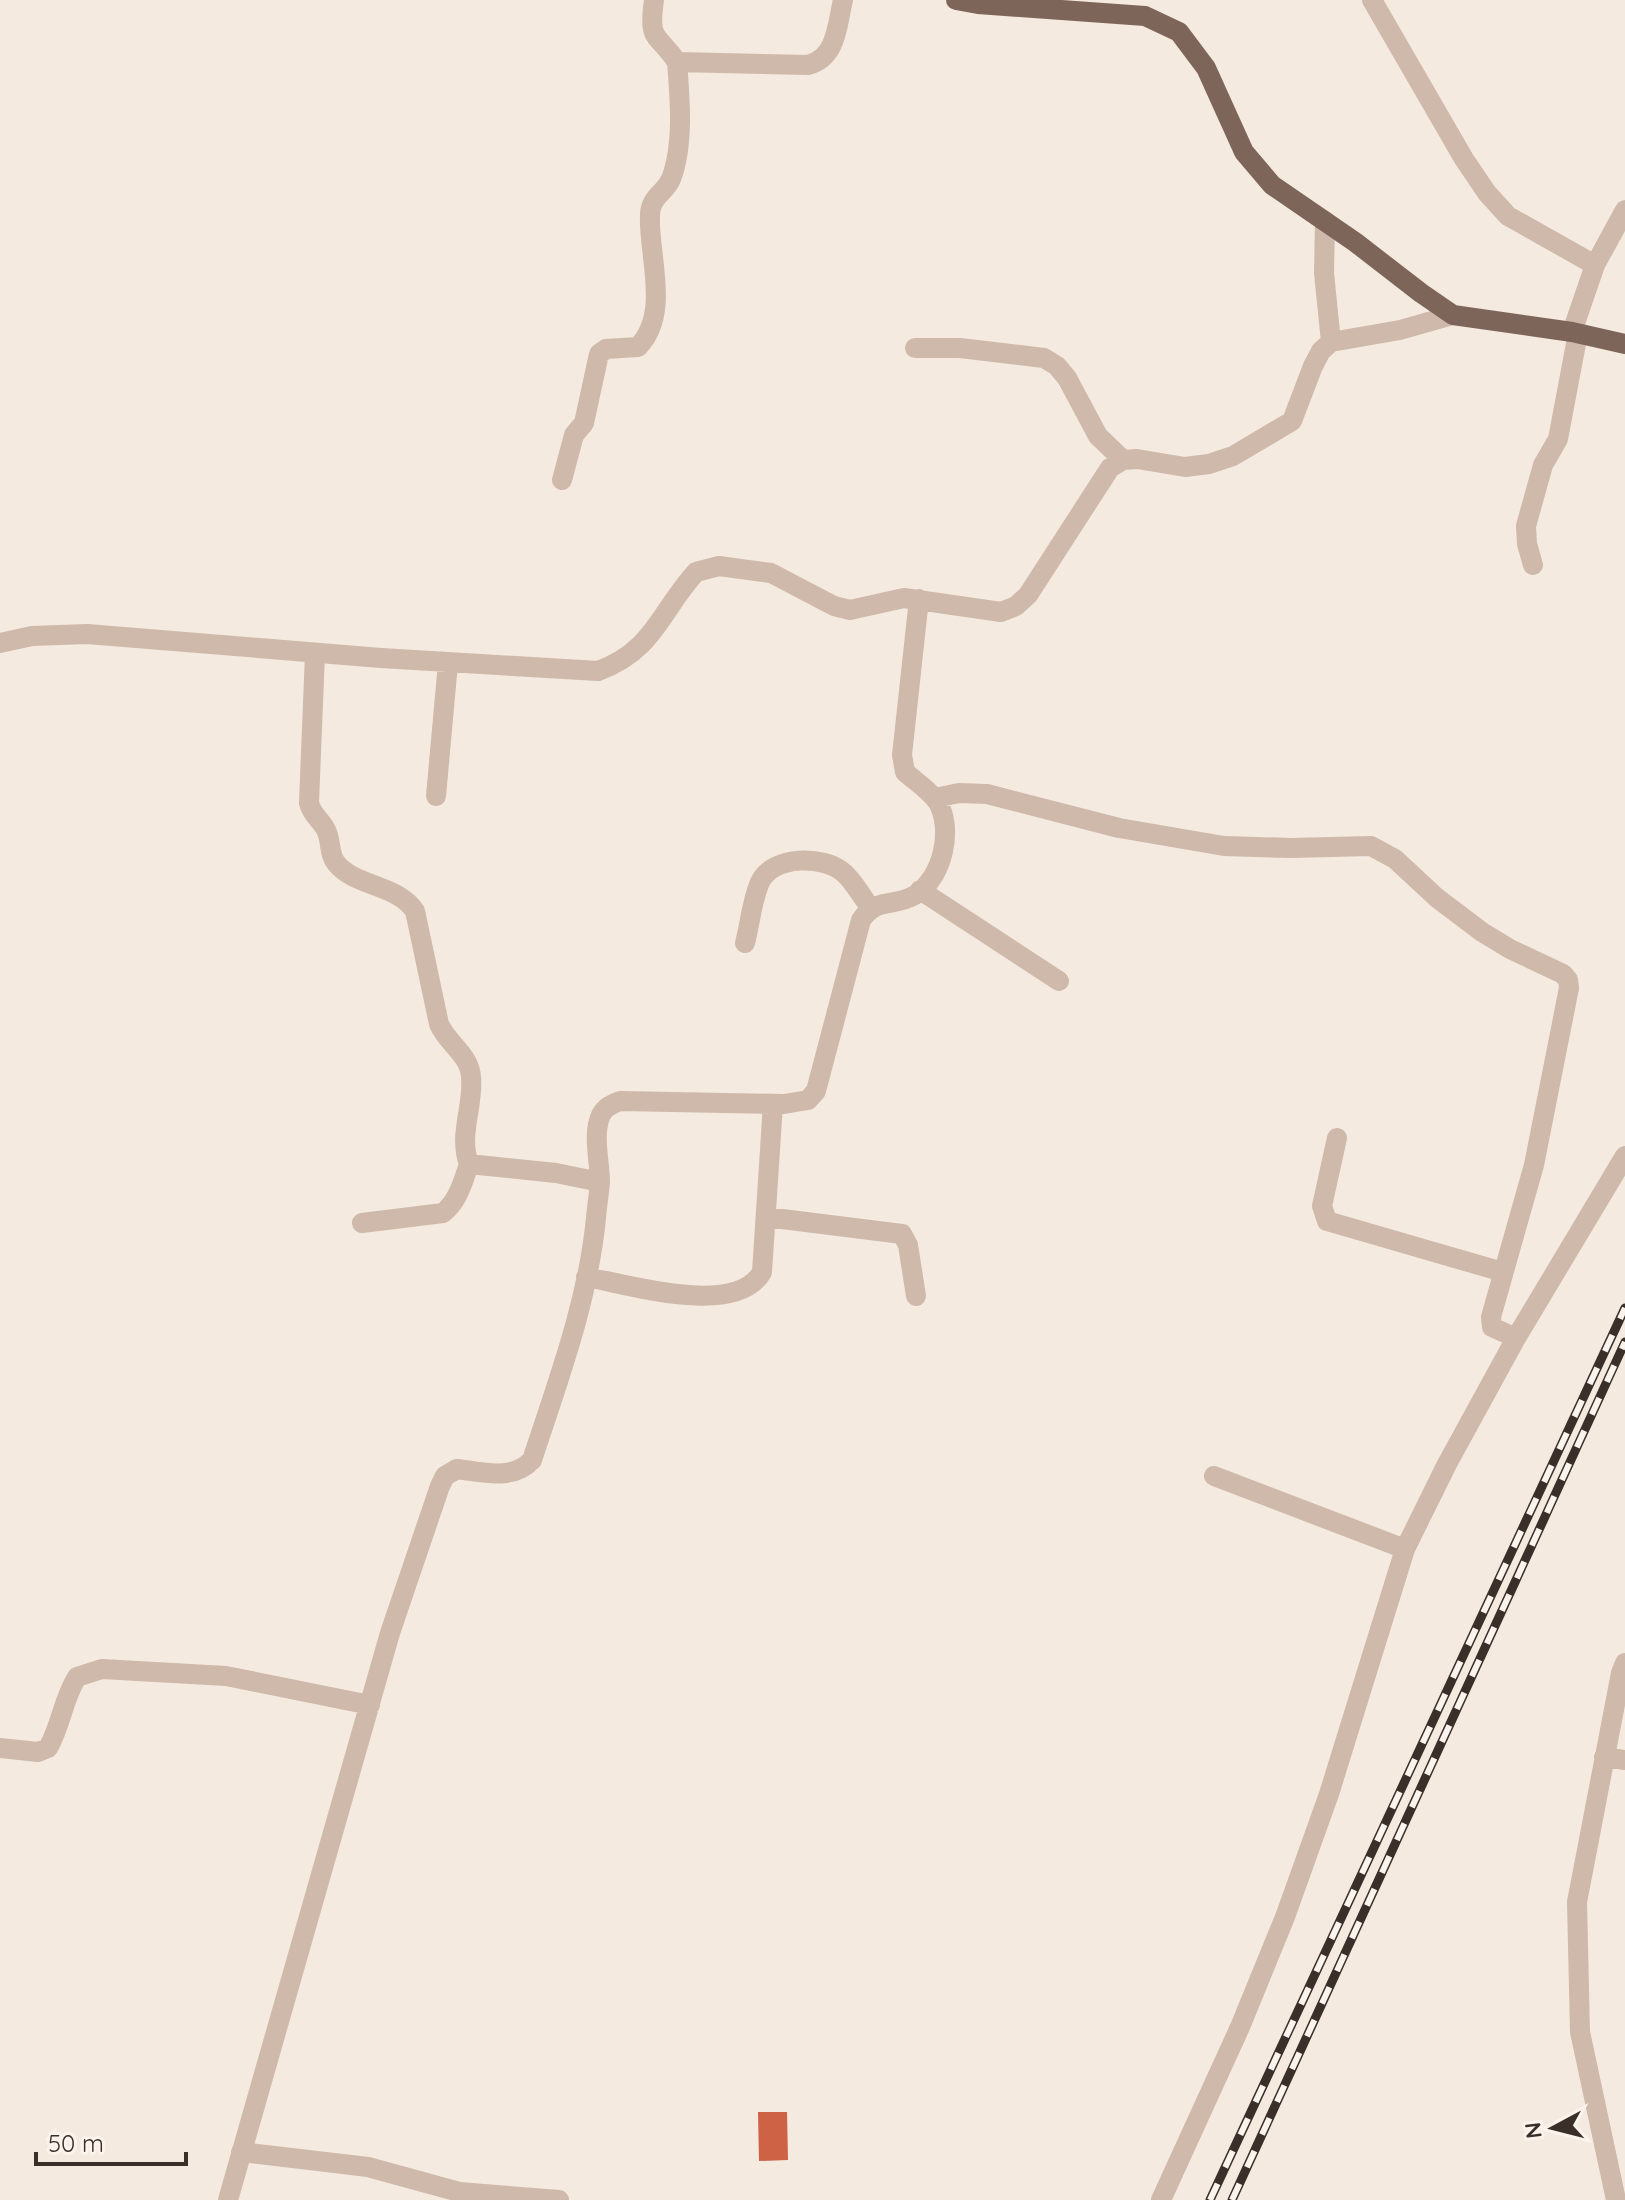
<svg xmlns="http://www.w3.org/2000/svg" width="1625" height="2200" font-family="Quicksand,sans-serif">
	<style>
		.building { fill: #cd6245 }
		.lines { fill: none; stroke-linecap: round; stroke-linejoin: round }
		.minor { stroke: #ceb9aa; stroke-width: 20 }
		.major { stroke: #7e655a; stroke-width: 20 }
		.rail-casing { stroke: #3b2f2a; stroke-width: 9 }
		.rail { stroke: #fbf4ed; stroke-width: 6; stroke-dasharray: 18; stroke-linecap: butt }
	</style>
	<rect width="100%" height="100%" fill="#f5eadf"/>
	<path class="building" d="M758,2112H787L788,2160L759,2161Z"/>
	<g class="lines">
		<path class="minor" d="M1372,0L1464,159L1487,193L1508,216L1595,265L1572,332
			M677,62L808,65C837,58 837,25 843,0
			M1325,221L1324,273L1331,342
			M1595,265L1625,210
			M915,348H960L1044,358L1057,366L1067,378L1098,436L1123,460
			M562,480L574,435L584,423L599,354L606,349L638,347C671,313 648,256 650,215C650,197 665,193 671,179C684,145 680,98 677,62C657,32 648,43 654,0
			M1533,565L1527,544L1526,526L1543,465L1558,439L1578,333
			M0,643L32,636L87,634L381,658L598,671C654,651 661,610 696,572L719,566L771,573L834,606L850,610L904,598L1001,612L1016,606L1028,595L1110,468L1123,460L1137,459L1185,467L1209,464L1233,456L1292,421L1313,366L1321,351L1331,342L1400,330L1453,315
			M315,653L309,803C312,815 319,818 325,828C332,839 328,853 336,863C355,887 397,884 415,911L439,1024C447,1043 470,1055 471,1077C474,1106 458,1135 469,1164L556,1173L600,1182
			M436,796L448,663
			M935,798L959,793L987,794L1119,828L1224,846L1291,848L1371,846L1395,859L1437,898L1482,932L1510,949L1563,974L1568,980L1569,988L1534,1165L1491,1317L1492,1327L1516,1338
			M920,890L1059,981
			M745,943C750,924 752,900 760,882C773,855 824,855 844,873C854,882 862,896 870,908
			M1337,1138L1322,1206L1327,1221L1503,1272
			M766,1217L902,1234L908,1245L916,1296
			M362,1223L443,1213C458,1201 463,1182 469,1164
			M586,1277C627,1284 736,1318 762,1272L773,1104
			M1214,1476L1405,1549
			M0,1748L38,1752L48,1748C61,1726 63,1699 77,1677L102,1669L226,1676L370,1705
			M1604,1757L1625,1760
			M241,2152L368,2167L459,2192L559,2200
			M228,2200L390,1633L440,1486L445,1476L457,1469C483,1472 513,1481 532,1460C558,1381 588,1301 596,1218C597,1206 599,1194 600,1182C600,1162 592,1134 601,1115C605,1107 612,1104 620,1101L784,1104L808,1100L816,1091L861,920C878,896 893,908 915,895C943,878 954,828 937,801C929,790 915,781 905,772L902,755L919,599
			M1161,2200L1240,2027L1285,1917L1329,1794L1405,1549L1447,1464L1516,1338L1625,1156
			M1616,2200L1580,2032L1577,1902L1621,1673L1625,1663"/>
		<path class="major" d="M956,0L978,4L1145,16L1179,32L1206,68L1244,152L1272,185L1355,242L1421,293L1453,315L1572,332L1625,344"/>
		<g class="rail-casing">
			<path id="rail" d="M1210,2200L1625,1308
				M1232,2200L1625,1342"/>
		</g>
		<use href="#rail" class="rail"/>
	</g>
	<g transform="translate(1553 2128) rotate(263)" stroke="#fbf4ed" stroke-width="6" paint-order="stroke">
	<path d="M0-6L14 30L0 20L-14 30Z" fill="#3b2f2a"/>
	<text y="-12" font-size="22" font-weight="bold" text-anchor="middle" fill="#3b2f2a">N</text>
	</g>
	<path d="M36 2152v12h150v-12" fill="none" stroke="#3b2f2a" stroke-width="4"/>
	<text x="48" y="2152" font-size="24" fill="#3b2f2a" stroke="#fbf4ed" stroke-width="6" paint-order="stroke">50 m</text>
</svg>
